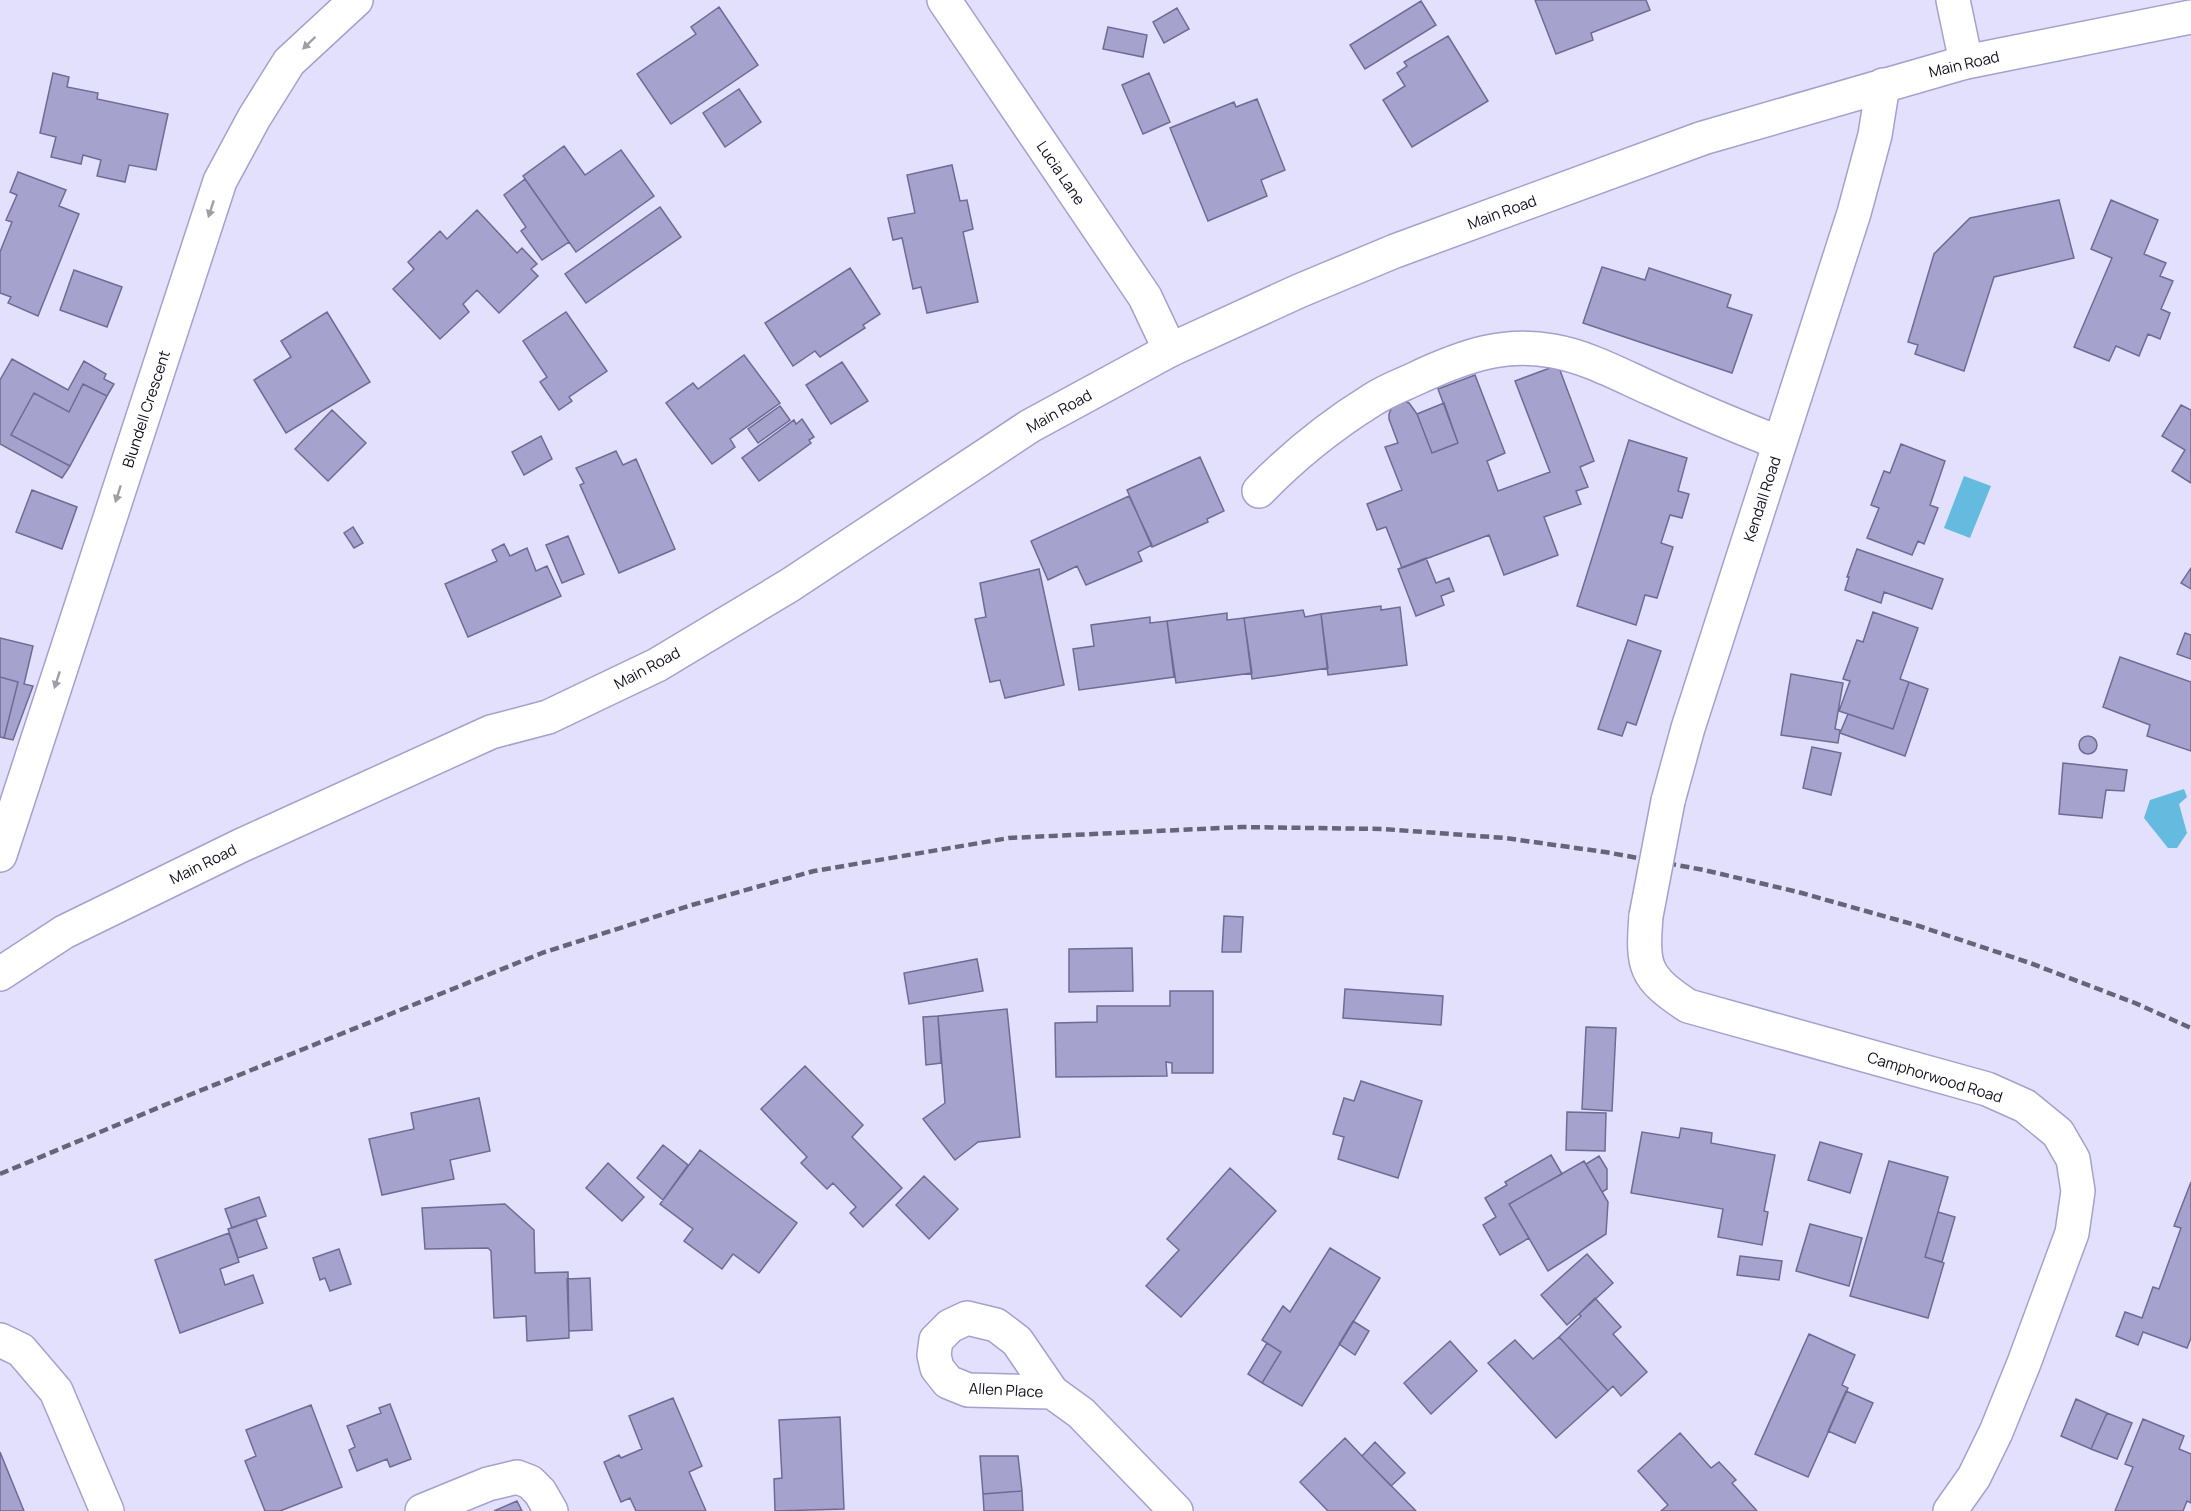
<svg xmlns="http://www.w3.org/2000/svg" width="2191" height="1511" font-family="Manrope,sans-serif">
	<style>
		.water { fill: #65badf }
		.building { fill: #a5a2ce; stroke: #6f6b95; stroke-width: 1.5 }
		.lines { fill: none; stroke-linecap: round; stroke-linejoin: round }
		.minor-casing { stroke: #a4a1cd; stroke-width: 36 }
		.major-casing { stroke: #a4a1cd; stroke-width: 36 }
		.minor { stroke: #fff; stroke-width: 33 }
		.major { stroke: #fff; stroke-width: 33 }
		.rail { stroke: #666478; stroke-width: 4.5; stroke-dasharray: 9 4.5; stroke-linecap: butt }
		.minor-bridge-casing { stroke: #a4a1cd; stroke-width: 36; stroke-linecap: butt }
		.minor-bridge { stroke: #fff; stroke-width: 33 }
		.oneway { fill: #9f9ea4 }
		.labels { text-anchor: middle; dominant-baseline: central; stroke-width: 5; stroke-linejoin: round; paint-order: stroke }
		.street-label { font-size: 15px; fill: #0f0d1c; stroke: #fff }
	</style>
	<rect width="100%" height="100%" fill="#e2e0fc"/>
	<path class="water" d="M1964,476L1991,486L1970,538L1944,528Z
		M2184,789L2187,797L2179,804L2187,833L2177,848H2168L2144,818L2150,800Z"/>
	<path class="building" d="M1535,0H1646L1650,10L1591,33L1593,40L1556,54Z
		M1421,1L1436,25L1365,69L1350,45Z
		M719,7L758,65L671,124L637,74L696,34L691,27Z
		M1177,8L1189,29L1164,43L1153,22Z
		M1108,27L1147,35L1143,57L1103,49Z
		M1448,36L1488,101L1412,147L1383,100L1405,86L1397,73L1407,66L1404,62Z
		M53,73L69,77L67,87L98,93L97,99L168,114L156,170L129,165L125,182L97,176L101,160L83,155L81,164L51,157L56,137L40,133Z
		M1149,73L1170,122L1143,134L1122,85Z
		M739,89L761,122L725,147L703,113Z
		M1257,99L1285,170L1261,180L1267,196L1208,221L1170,128L1234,102L1236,107Z
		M564,146L585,175L621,150L654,196L576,252L523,176Z
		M952,165L960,201L967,200L973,229L963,232L978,302L927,313L921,287L913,289L902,238L893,240L888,218L915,213L907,175Z
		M18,172L66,190L59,206L79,214L38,316L8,303L11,297L0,293V252L12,222L6,220L17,195L10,192Z
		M525,179L569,242L542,260L521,231L526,227L504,195Z
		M2059,200L2074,258L1994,277L1964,371L1915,354L1918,345L1908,342L1934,254L1970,218Z
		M2111,200L2158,220L2144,254L2166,263L2160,276L2173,281L2161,309L2170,313L2160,339L2148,334L2139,356L2116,346L2109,361L2074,347L2112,258L2091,249Z
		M660,207L681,237L586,303L565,274Z
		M477,210L517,253L522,248L537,264L531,269L538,276L499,313L477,290L463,304L469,312L440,339L393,289L414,269L408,262L440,231L447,239Z
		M1602,267L1645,280L1649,268L1731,295L1727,307L1752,315L1732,373L1583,323Z
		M850,268L880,314L863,325L865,328L820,357L815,351L793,366L765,323Z
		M74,270L122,287L107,327L60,310Z
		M327,312L370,382L286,433L254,380L291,357L281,341Z
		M566,312L607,371L569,397L572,401L559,410L540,382L547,377L523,341Z
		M744,355L780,403L730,439L735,447L712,464L666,403L693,383L698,389Z
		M12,359L68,390L84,361L106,374L104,379L114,384L107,396L83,384L69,412L34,393L11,435L70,466L62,478L0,444V380Z
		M842,362L868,401L831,424L806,385Z
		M1558,365L1594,461L1580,467L1588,487L1576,491L1581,504L1544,517L1558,555L1504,575L1489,535L1402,568L1386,527L1377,530L1367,504L1402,490L1385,447L1398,443L1389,419V414L1393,405L1403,401L1409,403L1412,407L1417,414L1432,453L1458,443L1438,389L1475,375L1505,453L1487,461L1498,491L1550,472L1515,381Z
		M83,384L107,396L70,466L11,435L34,393L69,412Z
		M1444,403L1458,443L1432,453L1417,414Z
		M2181,405L2191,410V483L2172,471L2185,450L2162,436Z
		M780,406L790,420L758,443L748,429Z
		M332,410L366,443L328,481L295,449Z
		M802,419L814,437L809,440L811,443L759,481L742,458L794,420L796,424Z
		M541,436L552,459L524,475L512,452Z
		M1629,440L1687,458L1678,491L1689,494L1682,518L1670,515L1661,543L1673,547L1657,598L1645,595L1636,625L1577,606Z
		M1901,444L1945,461L1930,505L1938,508L1924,544L1918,541L1912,555L1867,538L1879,508L1871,505L1884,471L1890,473Z
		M616,451L623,465L636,459L675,549L619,573L580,485L584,483L576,468Z
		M1200,457L1224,511L1207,519L1208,522L1152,547L1127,490Z
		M32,490L77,507L62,549L16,532Z
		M1129,496L1152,545L1138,552L1142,561L1086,585L1077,566L1048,580L1031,541Z
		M353,527L363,543L354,548L344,533Z
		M568,536L584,574L562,583L546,545Z
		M504,544L510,556L527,548L536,571L547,566L561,596L468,637L445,584L497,561L492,550Z
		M1857,549L1943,579L1932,609L1884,592L1881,603L1845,590L1849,577H1847Z
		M1426,558L1436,583L1449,578L1454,591L1441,596L1444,605L1416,616L1398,569Z
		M2191,568V589L2181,583Z
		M1039,569L1064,685L1005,698L1000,680L990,682L975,619L986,617L980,583Z
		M1381,606V610L1400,607L1407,665L1328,675L1321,614Z
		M1303,610L1305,617L1321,614L1328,668L1252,679L1244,618Z
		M1873,612L1918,628L1900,679L1909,682L1893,729L1839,711L1850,681L1843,679L1857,640L1863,642Z
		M1227,613V620L1244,618L1252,673L1176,683L1167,621Z
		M1150,617V623L1167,621L1174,677L1079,690L1073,649L1094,646L1091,625Z
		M2185,633L2191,635V659L2177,654Z
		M0,638L33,646L24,684L33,686L13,740L4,738L18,682L0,677Z
		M1628,640L1661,651L1636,725L1627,722L1622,736L1598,729Z
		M2120,657L2191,682V751L2147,736L2150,725L2103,707Z
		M1791,674L1843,683L1835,729L1840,730L1838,743L1781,735Z
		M0,677L18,682L4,738L0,737Z
		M1909,682L1928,689L1905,756L1840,733L1848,714L1893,729Z
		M2079 745a9 9 0 1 1 18 0a9 9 0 1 1-18 0Z
		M1812,747L1841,753L1831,795L1803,788Z
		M2063,763L2127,770L2124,791L2106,790L2102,818L2059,814Z
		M1224,916L1243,917L1241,952H1222Z
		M1132,948L1133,991L1069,992V949Z
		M977,959L983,991L909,1004L904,973Z
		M1345,989L1443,996L1441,1025L1343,1018Z
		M1170,991H1213V1073H1172V1063L1166,1062L1167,1076L1056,1077L1055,1023L1097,1022V1006H1170Z
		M1007,1009L1020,1137L978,1142L955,1160L923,1119L945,1103L938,1016Z
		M938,1016L941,1063L926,1065L923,1017Z
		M1586,1027L1616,1028L1612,1111L1582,1109Z
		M805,1066L863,1125L852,1137L902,1188L863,1227L850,1213L856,1207L833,1183L827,1189L801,1163L807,1157L761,1109Z
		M1361,1081L1422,1101L1398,1178L1338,1159L1344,1137L1333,1134L1344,1098L1354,1101Z
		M479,1098L490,1151L450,1160L454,1179L382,1195L369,1139L414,1129L411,1113Z
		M1567,1112L1606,1113L1605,1151L1566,1150Z
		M1681,1128L1712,1133L1711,1143L1775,1155L1764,1211L1768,1212L1762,1245L1718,1237L1723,1209L1631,1193L1642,1132L1679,1138Z
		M1820,1142L1862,1154L1850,1193L1808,1180Z
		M663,1145L688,1165L663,1200L637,1178Z
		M700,1150L797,1223L759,1273L733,1254L722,1269L684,1241L693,1229L660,1204Z
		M1551,1155L1562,1174L1509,1204L1529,1238L1500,1255L1483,1225L1496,1217L1485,1198L1507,1185L1505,1182Z
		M1599,1156L1607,1169V1189L1602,1192L1586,1164Z
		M1584,1161L1608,1202L1606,1234L1548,1271L1509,1204Z
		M1889,1161L1948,1177L1925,1257L1944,1263L1928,1318L1850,1296Z
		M608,1163L644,1197L622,1221L586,1188Z
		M1230,1168L1276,1211L1181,1317L1146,1286L1179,1250L1167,1239Z
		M924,1176L958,1209L929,1239L896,1205Z
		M2191,1182V1338L2187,1348L2143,1332L2138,1345L2116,1336L2125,1312L2142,1318L2153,1287L2159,1289L2181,1228L2174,1226Z
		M259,1197L266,1216L232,1228L225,1209Z
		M505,1204L534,1230L535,1273L568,1272L569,1338L527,1341L526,1316L494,1318L491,1251L488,1248L425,1249L422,1208Z
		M1938,1212L1955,1217L1942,1262L1925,1257Z
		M256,1219L267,1248L238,1258L228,1229Z
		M1810,1224L1862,1238L1849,1286L1796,1271Z
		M229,1233L239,1262L220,1269L225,1285L253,1275L263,1303L180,1333L155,1260Z
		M1330,1248L1380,1278L1302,1406L1262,1383L1281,1352L1262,1340L1283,1306L1290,1312Z
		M339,1249L351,1284L330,1291L325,1278L320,1280L313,1258Z
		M1587,1254L1613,1283L1567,1325L1541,1295Z
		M1740,1256L1782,1261L1779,1280L1737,1275Z
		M590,1278L592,1330L569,1331L567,1279Z
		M1595,1298L1621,1327L1613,1334L1647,1372L1621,1396L1613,1386L1608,1391L1559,1337L1581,1316L1579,1314Z
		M1353,1321L1369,1331L1355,1355L1339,1344Z
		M1809,1334L1855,1355L1842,1385L1848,1388L1808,1477L1755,1454Z
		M1559,1337L1608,1391L1556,1438L1488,1363L1515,1340L1533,1359Z
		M1450,1341L1477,1371L1431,1414L1404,1383Z
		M1267,1343L1281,1352L1262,1383L1248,1374Z
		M1846,1391L1873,1403L1855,1443L1828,1431Z
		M673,1398L702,1466L689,1472L706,1511H636L630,1498L621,1502L604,1462L619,1455L621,1458L642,1449L629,1416Z
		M2076,1399L2107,1413L2091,1449L2061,1436Z
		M390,1404L411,1459L390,1467L387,1459L357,1471L349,1450L355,1447L347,1426L381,1413L379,1408Z
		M311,1405L342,1487L280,1511H265L245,1461L256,1456L246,1430Z
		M2107,1413L2132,1423L2117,1459L2091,1449Z
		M840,1417L844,1509L775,1511L774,1479L782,1478L779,1420Z
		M2143,1419L2184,1436L2179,1449L2191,1454V1503L2187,1501L2183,1511H2115L2133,1467L2125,1464Z
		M1680,1433L1711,1468L1719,1462L1736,1480L1732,1483L1757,1511H1661L1668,1505L1638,1471Z
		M1345,1438L1362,1456L1416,1511H1328L1300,1482Z
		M1375,1442L1405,1473L1391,1486L1362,1456Z
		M0,1452L24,1511H0Z
		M980,1456H1018L1022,1491L983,1494Z
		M1022,1491L1023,1511H984L983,1494Z
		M517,1501L522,1511H494Z"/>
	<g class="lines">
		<g class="minor-casing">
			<path id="minor" d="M944,0L1145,297L1170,350
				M1953,0L1966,62
				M1259,491C1293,456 1330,426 1372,400C1387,390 1405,384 1421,376C1465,356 1504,342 1553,351C1588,357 1622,376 1654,390C1696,409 1738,427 1780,443
				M1668,801L1688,728L1854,213L1875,135L1883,85
				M0,855L220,181L254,118L289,62L356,0
				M1646,916C1642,967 1644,977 1688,1006L1987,1089L2025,1106L2058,1133L2073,1159L2078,1191L2072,1233L2024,1363L1996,1432L1974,1477L1950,1511
				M0,1340L21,1350L56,1391L107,1511
				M1052,1392L968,1390L948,1382L937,1368L934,1355L936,1340L950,1326L967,1318L996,1325L1017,1341L1052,1392L1081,1413L1176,1511
				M422,1511L488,1484L517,1477L530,1482L540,1492L551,1511"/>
		</g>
		<g class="major-casing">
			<path id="major" d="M0,974L64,932L240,846L491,732L548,717L657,665L790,585L1030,426L1170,350L1299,291L1395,251L1703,138L1966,62L2191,17"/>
		</g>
		<use href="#minor" class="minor"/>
		<use href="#major" class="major"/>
		<path class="rail" d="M0,1174L167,1104L542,953L692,905L814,871L1009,838L1242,827L1383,829L1505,838L1605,852L1704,870L1798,892L1919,926L2030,963L2135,1003L2191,1028"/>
		<g class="minor-bridge-casing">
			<path id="minor-bridge" d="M1646,916L1668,801"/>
		</g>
		<use href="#minor-bridge" class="minor-bridge"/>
	</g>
	<defs><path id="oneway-solid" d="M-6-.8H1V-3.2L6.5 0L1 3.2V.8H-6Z" transform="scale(1.5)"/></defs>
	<g class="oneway">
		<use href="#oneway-solid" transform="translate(309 43) rotate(136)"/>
		<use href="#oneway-solid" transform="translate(211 209) rotate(108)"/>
		<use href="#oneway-solid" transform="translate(118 494) rotate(108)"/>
		<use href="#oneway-solid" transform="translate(57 680) rotate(108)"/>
	</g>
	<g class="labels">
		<g class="street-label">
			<text transform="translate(1964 64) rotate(-13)">Main Road</text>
			<text transform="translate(1061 173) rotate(56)">Lucia Lane</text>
			<text transform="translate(1502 212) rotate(-20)">Main Road</text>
			<text transform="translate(146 409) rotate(-72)">Blundell Crescent</text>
			<text transform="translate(1059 411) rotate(-29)">Main Road</text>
			<text transform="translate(1762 499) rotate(-72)">Kendall Road</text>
			<text transform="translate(647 668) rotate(-28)">Main Road</text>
			<text transform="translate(203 864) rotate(-26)">Main Road</text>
			<text transform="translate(1935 1077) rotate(17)">Camphorwood Road</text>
			<text transform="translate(1006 1390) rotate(3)">Allen Place</text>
		</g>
	</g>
</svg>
